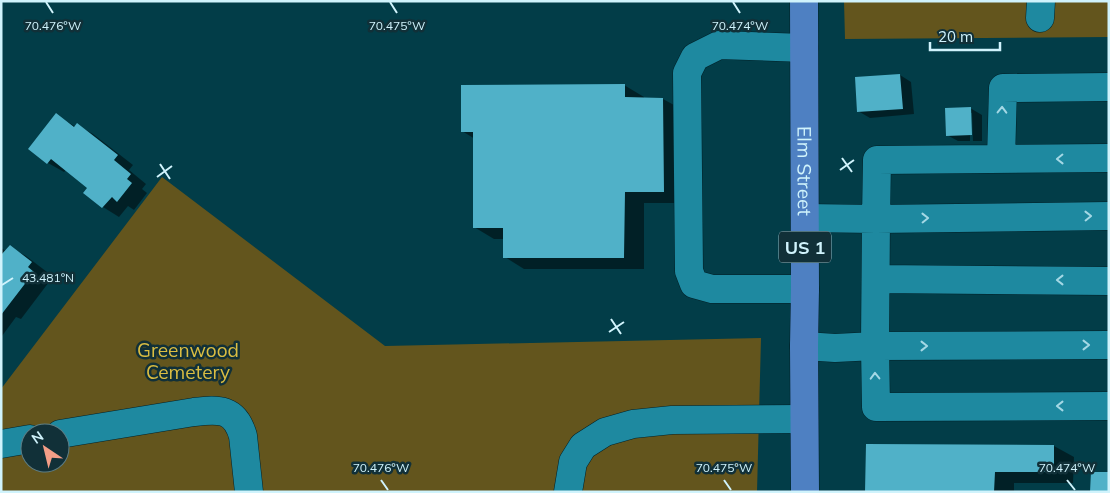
<svg xmlns="http://www.w3.org/2000/svg" width="1110" height="493" font-family="Mulish,sans-serif">
	<style>
		.green { fill: #63551d; fill-rule: evenodd }
		.shadow { fill: #0007 }
		.building { fill: #50b1c8 }
		.lines { fill: none; stroke-linecap: round; stroke-linejoin: round }
		.minor-casing { stroke: #022128; stroke-width: 29 }
		.major-casing { stroke: #022128; stroke-width: 29 }
		.minor { stroke: #1e89a0; stroke-width: 28 }
		.major { stroke: #4e80c2; stroke-width: 28 }
		.oneway { stroke: #a4d8e5 }
		.ticks { fill: none; stroke: #d0f3fc; stroke-width: 2 }
		.labels { text-anchor: middle; dominant-baseline: central; stroke-width: 5; stroke-linejoin: round; paint-order: stroke }
		.shield { fill: #113038; stroke: #97b8c1; stroke-width: 1 }
		.shield-label { font-size: 18px; font-weight: bold; fill: #d0f3fc }
		.street-label { font-size: 19px; fill: #d0f3fc; stroke: #113038 }
		.park-label { font-size: 19px; fill: #dabd42; stroke: #113038 }
		.ticks-label { font-size: 12px; text-anchor: middle; fill: #d0f3fc; stroke: #113038; stroke-width: 5; stroke-linejoin: round; paint-order: stroke }
	</style>
	<rect width="100%" height="100%" fill="#023d48"/>
	<path class="green" d="M844,1H1109V37L845,39Z
		M162,177L385,346L761,338L757,492H1V389ZM30,433H60V463H30Z"/>
	<path class="shadow" d="M900,75L911,82L914,114L870,118L858,111Z
		M624,85L644,97V99H663L683,110V203H644V269H524L505,257V239H494L474,227L475,139L462,131Z
		M970,108L982,115V141H973L972,113H970V141H958L947,135Z
		M56,115L76,127L77,125L93,134L133,165L129,170L146,184L142,189L147,193L134,210L128,206L119,217L103,207L85,193L89,188L66,170L64,172L48,163Z
		M10,247L26,256L47,272L43,277L49,282L21,319L16,317L2,336L1,248L6,251Z
		M1054,446L1074,457L1073,483H1014V492H866Z"/>
	<path class="building" d="M900,74L903,109L857,112L855,77Z
		M625,84V97L663,98L664,192H625L624,258H503V228H473V132H461V85Z
		M971,107L972,135L946,136L945,108Z
		M56,113L74,127L77,123L118,155L114,160L131,174L127,179L132,183L117,202L112,197L102,208L83,193L87,188L51,159L47,164L28,149Z
		M10,245L32,262L28,267L34,272L1,315V255Z
		M866,444L1054,445V472H995L994,492H865Z
		M1091,472H1109V492H1090Z"/>
	<g class="lines">
		<g class="minor-casing">
			<path id="minor" d="M1040,18L1041,1
				M804,48L719,45L695,57L687,73L689,271L694,284L712,289H805
				M1109,158L877,160L876,219L1109,216
				M1001,159L1003,88L1109,87
				M876,279L1109,281
				M1109,345L875,346L876,407L1109,406
				M804,346L835,348L875,346L876,219L805,218
				M60,434L194,412C219,409 235,408 243,436L249,492
				M1,444L30,439
				M568,492L573,462L583,446L605,432L633,424L672,420L804,419"/>
		</g>
		<g class="major-casing">
			<g id="major">
				<path id="s1" d="M804,1L805,289L804,346L805,492"/>
			</g>
		</g>
		<use href="#minor" class="minor"/>
		<use href="#major" class="major"/>
	</g>
	<defs><path id="oneway-chevron" d="M-2-3.5L2.5 0L-2 3.5" fill="none" stroke-width="1.6" stroke-linecap="round" stroke-linejoin="round" transform="scale(1.25)"/></defs>
	<g class="oneway">
		<use href="#oneway-chevron" transform="translate(1002 110) rotate(-89)"/>
		<use href="#oneway-chevron" transform="translate(1060 159) rotate(179)"/>
		<use href="#oneway-chevron" transform="translate(1088 216) rotate(-1)"/>
		<use href="#oneway-chevron" transform="translate(925 218) rotate(-1)"/>
		<use href="#oneway-chevron" transform="translate(1060 280) rotate(-180)"/>
		<use href="#oneway-chevron" transform="translate(1086 345)"/>
		<use href="#oneway-chevron" transform="translate(924 346)"/>
		<use href="#oneway-chevron" transform="translate(875 376) rotate(-91)"/>
		<use href="#oneway-chevron" transform="translate(1060 406) rotate(180)"/>
	</g>
	<path class="ticks" d="M46,2L53,13M390,2L397,13M733,2L740,13M842,158L852,172M160,164L170,179M840,170L854,160M157,177L172,166M2,285L13,278M611,319L621,334M609,332L624,322M381,480L388,490M724,480L731,490M1067,480L1075,490"/>
	<g class="labels">
		<rect class="shield" x="779" y="231.5" width="52" height="31" rx="4"/>
		<g class="shield-label">
			<text x="805" y="247">US 1</text>
		</g>
		<g class="street-label">
			<text stroke="none"><textPath href="#s1" startOffset="170">Elm Street</textPath></text>
		</g>
		<g class="park-label">
			<text x="188" y="350">Greenwood<tspan x="188" dy="22">Cemetery</tspan></text>
		</g>
	</g>
	<g class="ticks-label">
		<text x="53" y="30">70.476°W</text>
		<text x="397" y="30">70.475°W</text>
		<text x="740" y="30">70.474°W</text>
		<text x="48" y="282">43.481°N</text>
		<text x="381" y="472">70.476°W</text>
		<text x="724" y="472">70.475°W</text>
		<text x="1067" y="472">70.474°W</text>
	</g>
	<rect width="1110" height="493" fill="none" stroke="#d0f3fc" stroke-width="5"/>
	<g transform="translate(45 448) rotate(325)"><circle r="24" fill="#113038" stroke="#5d7e86"/>
	<path d="M0-4L9 19L0 12L-9 19Z" fill="#f49e87"/>
	<text y="-8" font-size="14" font-weight="bold" text-anchor="middle" fill="#d0f3fc">N</text>
	</g>
	<path d="M930 42v8h70v-8" fill="none" stroke="#d0f3fc" stroke-width="2.5"/>
	<text x="938" y="42" font-size="15" fill="#d0f3fc" stroke="#113038" stroke-width="4" paint-order="stroke">20 m</text>
</svg>
